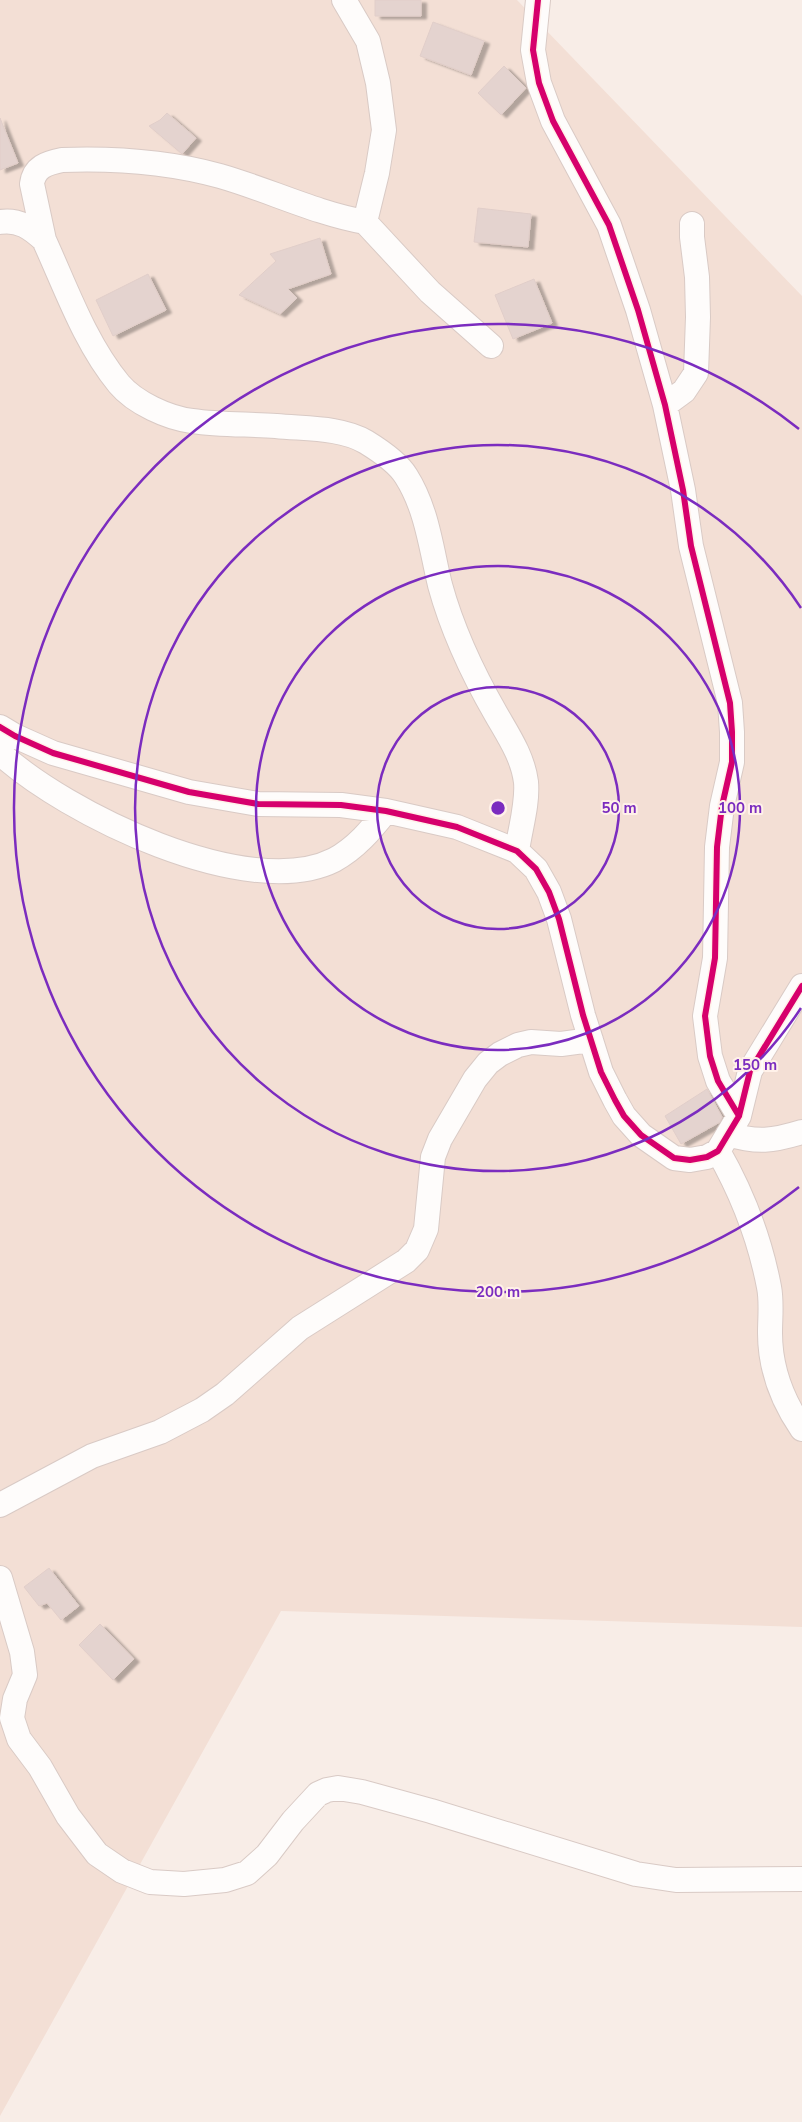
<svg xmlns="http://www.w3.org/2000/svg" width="802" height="2122" font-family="'Nunito Sans',sans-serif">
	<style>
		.residential { fill: #f3dfd5 }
		.building { fill: #e4d3cf; stroke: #e1cec9; filter: url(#shadow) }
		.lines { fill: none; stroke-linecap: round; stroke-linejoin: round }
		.minor-casing { stroke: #d9cac5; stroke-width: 26 }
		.minor { stroke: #fefcfb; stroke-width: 24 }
		.cycleway-casing { stroke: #fff1e9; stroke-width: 9 }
		.cycleway { stroke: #d6006c; stroke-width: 6 }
		.ring { fill: none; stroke: #7b2cbf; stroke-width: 2.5 }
		.centre { fill: #7b2cbf; stroke: #fff1e9; stroke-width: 2.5 }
		.ring-label { font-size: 15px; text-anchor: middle; font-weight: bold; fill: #7b2cbf; stroke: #fff1e9; stroke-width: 4; stroke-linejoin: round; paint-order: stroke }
	</style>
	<defs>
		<filter id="shadow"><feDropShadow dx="5.5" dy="3" stdDeviation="1" flood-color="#0004"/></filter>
	</defs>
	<rect width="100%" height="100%" fill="#f8ede7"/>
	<path class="residential" d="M0,0H517L802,296V1627L281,1611L0,2116Z"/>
	<path class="building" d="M375,0H421V16H375Z
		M433,22L484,41L471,75L420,56Z
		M504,66L526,88L501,115L478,93Z
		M167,113L196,138L182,154L149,126L160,120Z
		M0,118L18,163L0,170Z
		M478,208L531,214L528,247L474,242Z
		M320,238L331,274L288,289L297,298L280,314L239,295L276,261L270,254Z
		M148,274L166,310L113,336L96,300Z
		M534,279L552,323L513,339L495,295Z
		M707,1089L722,1117L720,1122L681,1144L665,1116Z
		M49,1568L79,1606L61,1620L47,1603L39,1606L24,1587Z
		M100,1624L134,1659L113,1680L79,1645Z"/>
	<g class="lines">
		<g class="minor-casing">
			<path id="minor" d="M538,0L533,50L539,83L553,121L609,225L638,310L665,405L683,490L691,546L730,703L732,732V762L722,806L717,847L715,958L705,1016L710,1056L718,1081L739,1116
				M0,222C19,219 31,228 44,240C66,288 85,343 119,384C135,403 168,418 192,421C220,425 248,424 276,426C304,429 341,427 366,442C379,450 398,463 406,476C427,509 431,548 440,585C452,629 473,674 496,714C508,735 523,757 526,782C528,804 520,829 517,851
				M365,222L430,292L491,346
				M44,240L32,184C34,167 47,163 62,160C116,158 169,162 220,176C269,190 315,213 365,222L377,173L384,130L378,83L368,41L344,0
				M665,405L684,391L696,373L698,317L697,277L692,237V224
				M0,727L15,736L53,753L189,792L258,804L341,805L386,811L457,827L517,851L536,869L549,892L559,919L583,1015L601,1072L615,1100L624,1116L641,1135L674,1158L690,1160L707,1157L718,1151L739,1116L750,1071L802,986
				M0,753C65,813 248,903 334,860C356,848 371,830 386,811
				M728,1134C757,1143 773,1141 802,1132
				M718,1151C742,1193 760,1240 769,1287C772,1302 770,1317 770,1333C770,1368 782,1400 802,1429
				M0,1505L92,1456L160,1432L202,1410L225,1394L300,1328L406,1261L417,1250L426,1229L433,1157L440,1139L475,1079L488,1063L500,1054L518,1045L531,1042L561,1044L591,1040
				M0,1578L22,1652L25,1675L15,1699L12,1718L19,1739L40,1767L68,1816L97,1854L122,1871L150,1882L184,1884L225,1880L247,1873L267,1855L293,1821L318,1794L327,1790L338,1788L362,1792L431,1811L636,1874L676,1880L802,1879"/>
		</g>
		<use href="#minor" class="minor"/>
		<g class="cycleway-casing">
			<path id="cycleway" d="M538,0L533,50L539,83L553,121L609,225L638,310L665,405L683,490L691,546L730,703L732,732V762L722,806L717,847L715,958L705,1016L710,1056L718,1081L739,1116
				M0,727L15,736L53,753L189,792L258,804L341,805L386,811L457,827L517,851L536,869L549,892L559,919L583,1015L601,1072L615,1100L624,1116L641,1135L674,1158L690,1160L707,1157L718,1151L739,1116L750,1071L802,986"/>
		</g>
		<use href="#cycleway" class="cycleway"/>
	</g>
	<g class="ring">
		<circle cx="498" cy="808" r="121"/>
		<circle cx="498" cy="808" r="242"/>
		<path d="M801 1008A363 363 0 1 1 801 608"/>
		<path d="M799 1187A484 484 0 1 1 799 429"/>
	</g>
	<circle cx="498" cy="808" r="8" class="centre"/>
	<g class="ring-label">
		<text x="619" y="813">50 m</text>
		<text x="740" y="813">100 m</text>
		<text x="755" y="1070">150 m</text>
		<text x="498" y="1297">200 m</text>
	</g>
</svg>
